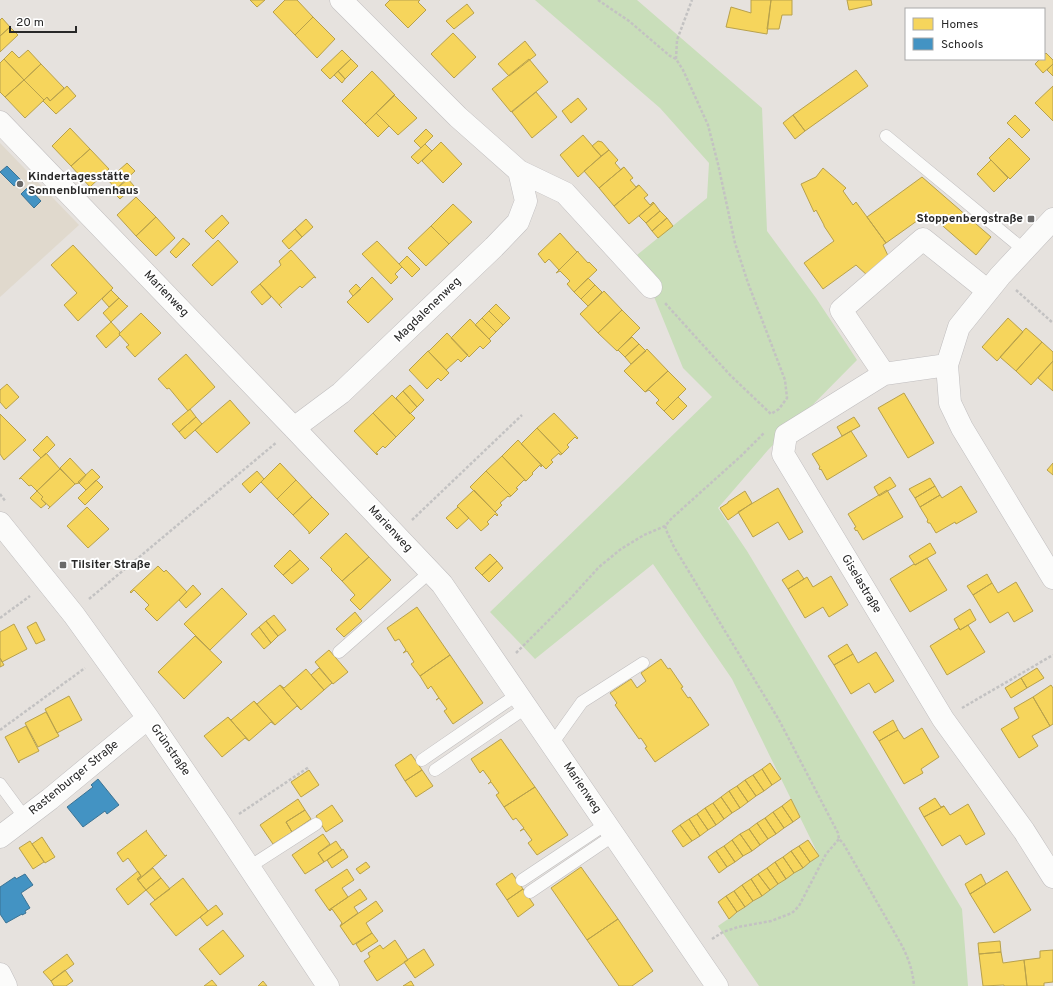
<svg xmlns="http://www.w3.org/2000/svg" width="1053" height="986" font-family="Overpass,sans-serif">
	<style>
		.education { fill: #e0d9cd }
		.green { fill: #c9deba }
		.homes { fill: #f6d55c; stroke: #b8a14c }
		.schools { fill: #4393c3; stroke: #3b7394 }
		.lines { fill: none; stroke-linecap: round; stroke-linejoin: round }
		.lane-casing { stroke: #c0bebf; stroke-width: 13 }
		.street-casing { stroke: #c0bebf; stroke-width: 23 }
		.path { stroke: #c3c2c2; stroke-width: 2.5; stroke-dasharray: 3 2; stroke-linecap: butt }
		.lane { stroke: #fbfbfa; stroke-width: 12 }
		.street { stroke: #fbfbfa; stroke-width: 22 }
		.poi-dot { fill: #6a6968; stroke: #fff; stroke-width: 1.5 }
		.labels { text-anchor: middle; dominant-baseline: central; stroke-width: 4; stroke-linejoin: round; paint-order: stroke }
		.poi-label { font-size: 12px; font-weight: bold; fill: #282828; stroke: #fff; text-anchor: start }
		.street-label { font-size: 12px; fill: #282828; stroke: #fff }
	</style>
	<rect width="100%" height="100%" fill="#e6e2de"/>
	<path class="education" d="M0,143L79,225L0,297Z"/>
	<path class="green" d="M535,0H637L762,108L767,231L816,298L857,360L768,450L718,508L747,551L962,909L968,986H759L718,926L819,856L732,679L653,564L535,659L490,612L712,397L683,368L637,255L707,198L709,163L660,108Z"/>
	<path class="homes" d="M250,0H265L257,7Z
		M285,0H297L313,17L295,35L273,12Z
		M390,0H420L418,2L426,10L408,28L385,5Z
		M751,0H771L767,34L726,27L731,7L751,13Z
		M771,0H792V15H782L779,29H767Z
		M847,0H871L872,5L849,10Z
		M467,4L474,13L454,29L446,21Z
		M313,17L335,39L317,58L295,35Z
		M2,18L10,27L0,36V20Z
		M10,27L18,35L0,52V36Z
		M453,33L476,57L454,78L431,54Z
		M525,41L536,55L509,76L498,64Z
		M28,50L41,64L24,80L4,59L12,51L19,58Z
		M342,50L351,59L330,79L321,70Z
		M1046,53L1053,60V64L1043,73L1035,64L1040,59H1044V55Z
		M4,59L24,80L5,97L0,92V63Z
		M351,59L358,66L345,79L338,71Z
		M529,59L548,82L511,112L492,89Z
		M41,64L64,88L50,101L47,97L44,100L24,80Z
		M1053,64V76L1047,70Z
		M856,70L868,86L805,131L793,115Z
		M338,71L345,79L342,83L334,75Z
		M372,71L395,95L365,124L342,101Z
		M24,80L44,100L25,118L5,97Z
		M67,86L76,96L56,114L43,101L47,97L50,101Z
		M1053,86V121L1035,103Z
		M536,92L557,117L532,138L512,112Z
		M394,95L417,118L398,135L376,113Z
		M578,98L587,109L571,123L562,111Z
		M376,113L389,126L378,137L365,124Z
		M793,115L805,131L795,139L783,123Z
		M1015,115L1030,130L1022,138L1007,123Z
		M70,128L90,149L71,166L52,146Z
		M426,129L433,136L421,148L414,141Z
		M583,135L601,156L578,177L560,155Z
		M1009,138L1030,159L1010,179L989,158Z
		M598,141L602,142L609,150L601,156L592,146Z
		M441,142L462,164L443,183L422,161Z
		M425,144L432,151L418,164L411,157Z
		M90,149L109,169L90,187L71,166Z
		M609,150L618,160L615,163L621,170L624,167L599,188L584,171Z
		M991,160L1008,178L994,192L977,174Z
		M127,163L135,171L116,189L108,180Z
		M624,167L633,178L630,180L636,187L639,185L614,206L599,188Z
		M823,168L846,188L843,191L853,205L856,202L886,243L883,245L890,260L868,276L856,265L823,289L804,263L834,241L824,226V225L816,210L814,212L801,184L816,177Z
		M922,177L991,237L976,255L928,213L886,243L867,217Z
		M128,179L134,186L120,199L113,192Z
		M639,185L648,195L644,198L650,205L653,202L654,203L629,224L614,206Z
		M136,197L156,217L136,236L117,215Z
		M654,203L660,211L646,223L639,216Z
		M453,204L472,222L449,244L431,226Z
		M660,211L667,218L652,231L646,223Z
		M222,215L229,223L213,239L205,231Z
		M156,217L175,238L156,256L136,236Z
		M667,218L673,226L658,238L652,231Z
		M306,219L313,227L302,237L295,229Z
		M431,226L449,244L426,266L408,248Z
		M295,229L302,237L289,249L282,241Z
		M560,233L577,252L578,251L556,273L559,270L549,259L545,263L538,254Z
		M183,238L190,244L176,258L170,252Z
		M218,240L238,262L212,286L192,265Z
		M377,241L402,267L395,274L398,277L391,284L362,254Z
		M73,245L113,288L78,321L64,305L77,293L51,265Z
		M291,250L316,278L314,277L302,288L300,286L279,305L282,308L260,284L281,265L279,261Z
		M578,251V252L588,263L589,262L597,270L574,292L567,284L570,281L560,271L556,273Z
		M407,256L420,269L412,277L399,264Z
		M372,277L393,299L368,323L347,302Z
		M588,278L595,285L581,299L574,292Z
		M260,284L271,297L262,305L251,292Z
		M356,284L361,289L353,296L349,291Z
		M595,285L602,292L588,306L581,299Z
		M111,290L119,298L109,307L102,299Z
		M604,291L622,310L598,333L580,314Z
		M119,298L127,306H128L111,322L103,313Z
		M496,304L510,318L503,325L489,311Z
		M622,310L640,328L617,351L598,333Z
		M489,311L503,325L496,332L482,318Z
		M141,313L161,333L135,357L126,347L129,345L119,334Z
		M482,318L496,332L489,339L475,325Z
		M1008,318L1023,332L997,361L982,347Z
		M470,319L491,341L483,349L480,346L469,357L451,338Z
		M111,322L120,332L119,334L120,335L106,348L96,336Z
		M1026,328L1042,342L1016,371L1000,357Z
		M447,333L468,355L461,362L458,359L446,370L449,373L428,351H429Z
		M632,337L639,344L625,357L618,350Z
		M1042,342L1053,352V361L1031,385L1016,371Z
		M639,344L646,351L631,364L625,357Z
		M647,349L668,371L645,392L624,371Z
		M428,351L449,373L441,381L438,378L427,389L409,370Z
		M186,354L215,387L188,411L169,388L167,389L158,379Z
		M1053,361V391L1038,378Z
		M668,371L686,389L664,411L656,403L659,400L649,390L645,392Z
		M7,384L19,397L6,409L0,402V390Z
		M410,385L424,400L417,407L403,391Z
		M403,391L417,407L410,414L396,398Z
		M904,393L934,443L908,458L878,408Z
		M392,395L415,418L396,437L373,413Z
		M678,397L687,406L673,420L664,411Z
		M230,400L250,423L217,453L195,430Z
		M190,409L196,417L179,432L172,424Z
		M373,413L396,437L385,448L383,446L376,453L378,454L377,455L354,431Z
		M554,413L578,438L577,439L575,437L567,445L569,447L562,454L537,428Z
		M0,414L26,440L4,460L0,454Z
		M196,417L202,424L185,439L179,432Z
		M854,417L860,426L842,436L837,427Z
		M537,428L562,454L560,455L559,453L551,460L553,462L546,469L521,444Z
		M851,431L867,456L827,480L821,469L820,470L819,468L820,467L812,454Z
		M47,436L55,445L46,454L41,458L33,450Z
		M518,440L542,466L541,467L540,465L532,473L533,474L526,481L502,456Z
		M46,453L60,469L37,491L31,485L29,486L21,478L19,479Z
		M502,456L526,481L524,480L516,488L518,489L511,496L486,471Z
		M70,458L86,475L79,483L75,484L60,468Z
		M280,463L296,480L277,499L261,482L260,483Z
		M1053,463V475L1047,470Z
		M60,469L75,484L48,509L50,507L41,499L43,497L37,491Z
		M92,469L100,477L86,490L78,482Z
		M257,471L264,479L250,493L242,484Z
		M486,471L511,496L509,497L508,496L500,503L502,505L495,512L470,487Z
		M890,477L896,486L879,496L874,487Z
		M930,478L935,486L915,498L909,489Z
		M96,480L103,487L85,505L78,498Z
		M296,480L312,497L293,515L277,499Z
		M935,486L940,495L920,507L915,498Z
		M961,486L977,512L956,524L955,522L936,533L930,523H928L927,521L928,520L920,507L940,495L942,498Z
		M778,488L803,532L789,540L778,522L753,537L738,512Z
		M474,490L498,515L497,516L495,514L487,522L489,524L481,531L457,506Z
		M887,490L903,517L863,540L857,530L856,531L854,528L856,527L848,514Z
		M37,491L43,497L41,499L46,504L41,508L30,498Z
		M745,491L752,503L728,520L720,508L728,503V502Z
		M312,497L329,514L309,534V532L293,515Z
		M87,507L109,529L88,548L67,526Z
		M458,507L469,518L457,529L446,518Z
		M346,533L369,557L342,581L331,570L332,569L321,558H320Z
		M930,543L936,553L915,565L909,556Z
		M290,550L300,560L283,575L274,566Z
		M490,554L497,561L482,575L475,568Z
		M369,557L391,580L360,610L350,600L355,595L342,581Z
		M927,558L947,590L910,612L890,579L914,564L915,565Z
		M300,560L309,569L292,584L283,575Z
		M497,561L503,568L489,582L482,575Z
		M158,566L164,572L166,570L187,592L157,621L145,609L149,605L134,590L131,593L130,592Z
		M798,570L804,579L788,589L782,580Z
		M987,574L992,583L973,595L967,586Z
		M831,576L848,605L829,617L823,607L805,618L788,589L807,577L813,587Z
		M1016,582L1033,611L1014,622L1008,612L990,623L973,595L992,583L998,593Z
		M193,585L201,594L186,608L179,600Z
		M222,588L247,614L210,650L184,624Z
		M417,607L450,655L420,676L411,664L414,662L407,651L403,653L406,650L399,639L395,641L387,628Z
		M970,609L976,620L960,630L954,619Z
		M355,612L362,621L344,637L336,629Z
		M274,615L286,630L278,636L266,621Z
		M266,621L278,636L271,643L259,627Z
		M36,622L45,640L36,644L27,627Z
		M14,624L27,649L2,662L0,658V632Z
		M968,625L985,652L947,675L930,646L959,628L960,630Z
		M259,627L271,643L264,649L251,634Z
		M195,636L222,662L184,699L158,672Z
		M847,644L853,654L834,665L828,656Z
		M329,650L348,672L333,684L315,662Z
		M876,652L894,681L875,693L869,683L851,694L834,665L853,654L858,663Z
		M450,655L483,703L453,724L444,711L447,709L439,698L436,700L439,698L431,686L428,689L420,676Z
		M0,658L4,665L0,667Z
		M661,659L668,669L670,668L683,687L681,688L688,698L690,697L709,725L655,762L645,748L647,747L641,738L639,739L615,705L617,703L610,693L631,679L637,688L646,681L641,673Z
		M319,668L332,683L324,690L311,675Z
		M1037,668L1044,678L1027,688L1021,678Z
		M306,669L324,690L301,710L280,685L284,688Z
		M1021,678L1027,688L1011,698L1005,688Z
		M280,685L301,710L297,706L275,725L254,701L257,704Z
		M1051,685L1053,688V724L1050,726L1033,697Z
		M69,696L82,720L57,733L45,709Z
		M1033,697L1050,726L1032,736L1038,746L1019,758L1001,729L1019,718L1014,708Z
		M254,701L275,725L271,722L249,741L228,717L231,720Z
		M46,712L59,736L38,747L25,723Z
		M228,717L249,741L245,738L222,757L204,736Z
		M893,720L898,730L879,741L873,732Z
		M26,726L39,751L19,761V763L5,737Z
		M922,728L939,757L921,769L923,773L904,784L879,741L898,730L904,739Z
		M501,739L535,787L504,807L496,795L499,793L491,782L488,784L491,781L483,770L480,773L471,759Z
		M411,754L422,770L405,781L395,765Z
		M770,763L781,779L772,785L762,769Z
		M762,769L772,785L764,791L753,775Z
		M309,770L319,785L301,797L291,782Z
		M422,770L433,786L416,797L405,781Z
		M753,775L764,791L756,796L745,780Z
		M745,780L756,796L748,802L737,786Z
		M737,786L748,802L740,808L729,791Z
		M535,787L568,835L537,855L528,843L532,840L524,829L520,831L524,828L516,818L513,820L504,807Z
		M729,791L740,808L732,813L721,797Z
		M721,797L732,813L724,819L713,803Z
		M935,798L941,807L944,806L924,817L919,808Z
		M298,799L305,810L286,822L292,832L273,844L260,825Z
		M791,799L800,817L793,822L782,806Z
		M713,803L724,819L716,825L705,808Z
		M968,804L985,834L966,845L960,835L942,846L924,817L944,806L950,815Z
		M332,805L343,821L326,832L316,816Z
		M782,806L793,822L784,828L773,812Z
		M705,808L716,825L708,830L697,814Z
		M305,810L311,819L292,832L286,822Z
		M773,812L784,828L776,834L765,818Z
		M697,814L708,830L700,836L689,819Z
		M765,818L776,834L768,839L757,823Z
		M689,819L700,836L692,841L680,825Z
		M757,823L768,839L760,845L749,829Z
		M680,825L692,841L683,847L672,831Z
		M749,829L760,845L752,851L740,834Z
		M147,830L146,831L165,856L167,855L138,880L137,879L141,876L128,858L123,862L117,853Z
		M323,834L330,844L318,853L324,862L305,874L292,855Z
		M740,834L752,851L743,856L732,840Z
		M42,837L55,857L45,863L32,844Z
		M732,840L743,856L735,862L724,846Z
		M808,840L819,856L810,862L799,846Z
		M30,841L44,862L33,869L19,848Z
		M336,841L342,850L324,862L318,853Z
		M724,846L735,862L727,867L716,851Z
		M799,846L810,862L803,868L791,851Z
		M343,849L348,857L332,868L327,860Z
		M716,851L727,867L719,873L708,857Z
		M791,851L803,868L794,873L783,857Z
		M783,857L794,873L786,879L775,862Z
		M366,862L370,867L360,874L356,869Z
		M775,862L786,879L778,884L767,868Z
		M581,867L618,919L587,940L551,888Z
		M153,868L161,878L146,890L138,880Z
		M767,868L778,884L770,890L758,874Z
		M347,869L354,880L342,888L348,897L329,910L315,890Z
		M138,871L141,876L137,879L146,890L128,905L116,889Z
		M1007,871L1031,910L994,933L970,894Z
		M512,873L523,889L507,900L496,884Z
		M758,874L770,890L762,896L751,879Z
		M981,874L986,884L970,894L965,884Z
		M161,878L170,889L155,900L146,890Z
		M183,878L208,911L176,936L150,904Z
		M751,879L762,896L753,901L742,885Z
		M742,885L753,901L745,907L734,891Z
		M360,889L367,899L354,907L358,913L340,926L342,923L332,909L330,911L329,910Z
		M523,889L534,905L518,917L507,900Z
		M734,891L745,907L737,912L726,896Z
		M726,896L737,912L729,919L718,902Z
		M376,901L383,911L366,923L372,933L353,945L340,926Z
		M216,905L223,914L207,926L200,917Z
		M618,919L653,971L632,986H619L587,940Z
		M223,930L244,956L220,975L199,949Z
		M372,933L378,941L361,952L356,944Z
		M395,940L408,960L377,981L364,961L370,957L368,953L380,945L383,949Z
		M1000,941L1001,952L979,954L978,943Z
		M424,949L434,965L415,978L404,962Z
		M1053,950V982L1044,983V986H1027L1024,960L1040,958V951Z
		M1001,952L1003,963L1024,960L1027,986H1004V985L983,986L979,954Z
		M67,954L74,964L51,981L43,972Z
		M65,970L73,981L66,986H54L51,981Z
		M212,980L217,986H204Z
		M263,981L267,986H258Z
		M411,981L414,986H403Z"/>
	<path class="schools" d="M7,166L21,180L14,186L0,172Z
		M28,187L41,201L34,208L21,194Z
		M98,779L119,805L107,814L105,811L83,827L67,807L93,787L91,785Z
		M25,874L33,885L21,893L30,908L25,911L26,913L22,915V914L6,923L0,914V887L15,877L16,879Z"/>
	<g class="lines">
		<g class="lane-casing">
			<path id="lane" d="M886,136L1024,250
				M339,652L430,572
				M552,744L582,702L643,663
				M422,760L518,694
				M435,770L527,707
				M0,784L25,818
				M249,867L316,824
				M522,880L606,824
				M530,892L614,835"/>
		</g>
		<g class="street-casing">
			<path id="street" d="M0,122L294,428L442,584L717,986
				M519,171L565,193L651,287
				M1053,219L1000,276L959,327L947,365L950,403L962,428L1053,578
				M947,365L884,374L786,435L783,454L943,719L1024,831L1053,877
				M884,374L841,310L923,239L988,291
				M294,428L341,393L494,247L518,222L526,201L519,171L458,117L341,0
				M0,523L74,615L148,718L221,825L328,986
				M0,837L50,799L148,718
				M0,974L6,986"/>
		</g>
		<path class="path" d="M598,0L629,21L670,56L676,59L683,70L708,125L718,164L735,243L748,283L785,380L787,398L779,409L771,414L730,375L665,303
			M676,59L677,40L692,0
			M1016,290L1053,323
			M0,494L6,502
			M412,520L522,415
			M665,526L667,532L674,547L779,720L838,833L839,839L843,843L901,944C908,957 913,971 914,986
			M89,599L277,442
			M0,618L30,596
			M516,653L569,600L599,567L621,549L644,535L665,526L672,518L741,456L764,433
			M962,708L1053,655
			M0,730L85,668
			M239,814L309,767
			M712,939L723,932L738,927L771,921L792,913L799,906L826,854L839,839"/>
		<use href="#lane" class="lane"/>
		<use href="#street" class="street"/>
	</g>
	<g class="poi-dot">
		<circle cx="20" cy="184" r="4"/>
		<rect x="1027" y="215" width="8" height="8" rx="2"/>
		<rect x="59" y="561" width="8" height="8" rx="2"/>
	</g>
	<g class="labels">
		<g class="poi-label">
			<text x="28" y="177">Kindertagesstätte<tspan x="28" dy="14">Sonnenblumenhaus</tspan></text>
			<text x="1023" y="219" text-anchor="end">Stoppenbergstraße</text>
			<text x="71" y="565">Tilsiter Straße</text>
		</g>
		<g class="street-label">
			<text transform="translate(166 294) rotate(46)">Marienweg</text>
			<text transform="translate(428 310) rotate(-44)">Magdalenenweg</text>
			<text transform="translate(390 529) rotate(47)">Marienweg</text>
			<text transform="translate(861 584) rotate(59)">Giselastraße</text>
			<text transform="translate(170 750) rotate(55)">Grünstraße</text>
			<text transform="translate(74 778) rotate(-39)">Rastenburger Straße</text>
			<text transform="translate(582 788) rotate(56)">Marienweg</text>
		</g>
	</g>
	<rect x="905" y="8" width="140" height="52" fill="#ffffff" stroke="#a9a9a9"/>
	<rect x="913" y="18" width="20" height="12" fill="#f6d55c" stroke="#a9a9a9"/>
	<text x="941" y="28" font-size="12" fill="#282828">Homes</text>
	<rect x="913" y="38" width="20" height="12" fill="#4393c3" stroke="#a9a9a9"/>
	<text x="941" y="48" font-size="12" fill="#282828">Schools</text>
	<path d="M10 26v6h66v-6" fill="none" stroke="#282828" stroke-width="2"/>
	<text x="16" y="26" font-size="12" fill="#282828" stroke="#ffffff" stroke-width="3" paint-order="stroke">20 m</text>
</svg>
